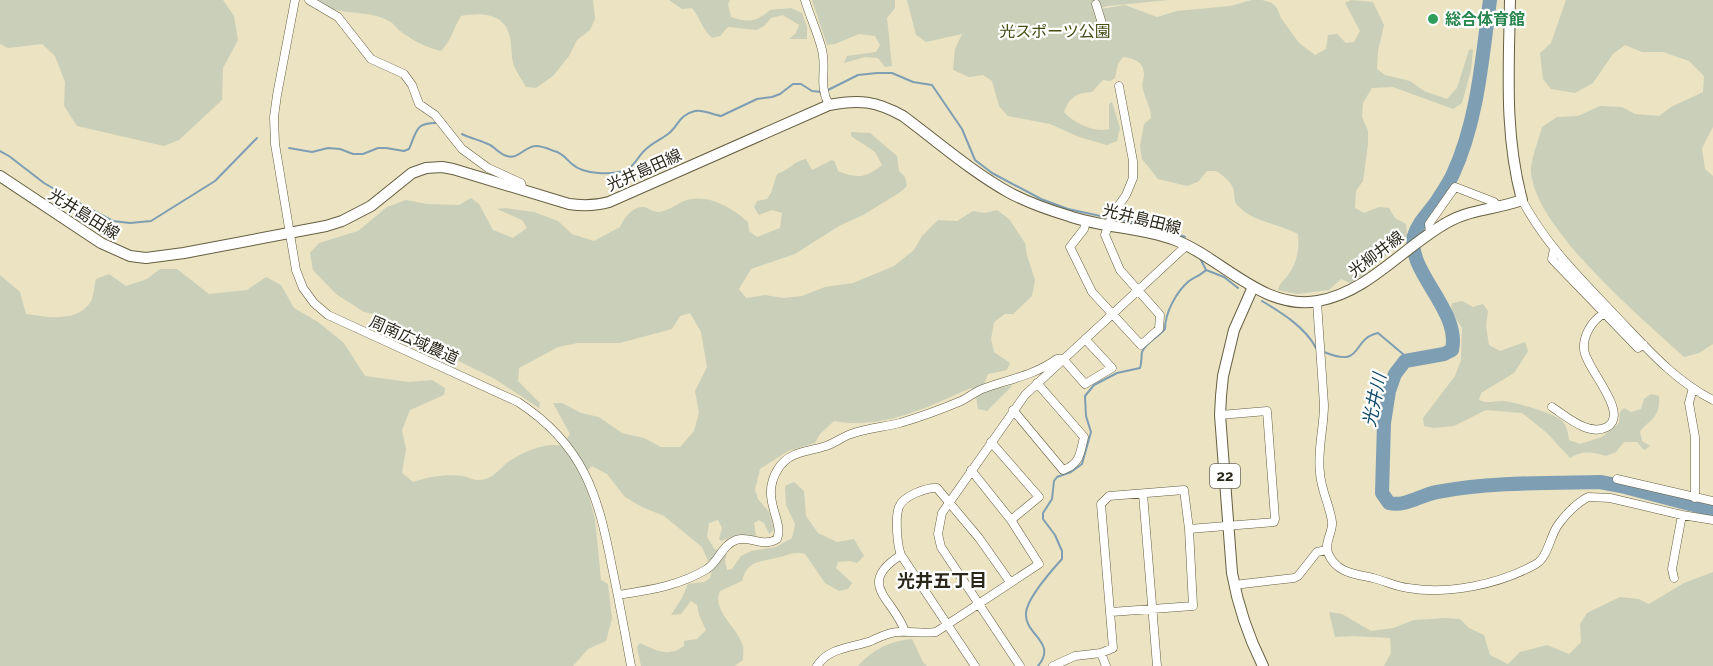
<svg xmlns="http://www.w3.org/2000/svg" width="1713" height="666" font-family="Raleway,'Noto Sans JP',sans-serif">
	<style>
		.green { fill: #cacfb9 }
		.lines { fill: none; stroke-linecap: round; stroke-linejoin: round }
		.stream { stroke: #7e9eb4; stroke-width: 2 }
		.river { stroke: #7e9eb4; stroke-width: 14 }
		.minor-casing { stroke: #655e40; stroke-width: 9 }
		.major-casing { stroke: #655e40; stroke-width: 12 }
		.minor { stroke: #fff; stroke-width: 8 }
		.major { stroke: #fff; stroke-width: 10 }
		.leisure-dot { fill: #2e9e5b; stroke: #fff; stroke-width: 2 }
		.labels { text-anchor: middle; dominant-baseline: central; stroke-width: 4.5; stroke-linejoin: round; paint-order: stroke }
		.shield { fill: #fff; stroke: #6b685f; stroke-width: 1.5 }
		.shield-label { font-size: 15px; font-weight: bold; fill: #2b281b }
		.leisure-label { font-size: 16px; font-weight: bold; fill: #27864d; stroke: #fff; text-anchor: start }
		.park-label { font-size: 16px; fill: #464e16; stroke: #fff }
		.street-label { font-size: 16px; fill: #2b281b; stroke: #fff }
		.water-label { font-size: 18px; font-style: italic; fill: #124c6c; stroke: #fff }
		.neighbourhood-label { font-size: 18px; font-weight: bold; fill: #2b281b; stroke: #fff }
	</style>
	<rect width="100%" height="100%" fill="#ebe3c1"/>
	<path class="green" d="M0,0H223L234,16L238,40L223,68L222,100L179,140L164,146L77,126L64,106L65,82L55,56L42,44L8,48L0,44Z
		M317,0H593L595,19L590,30L577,40L569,56L553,76L536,88L526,87C522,80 517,73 514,66C511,57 512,47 510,38C506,13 481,12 461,16C453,28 452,40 441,51C425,47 413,41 399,30C396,27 393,23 389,21C366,8 337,18 317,0Z
		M669,0H730L728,4L731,17C747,23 757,22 770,10L791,8L802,13L807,27V39H789L796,33L799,25L783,15L771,18L764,26L757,30L728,27L720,36L712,38C703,30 700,18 692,8L682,9Z
		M812,0H895V8L887,18L892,66L885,67L878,58L865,57L844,63L847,56L876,52L880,45L875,36L859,34L835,44L827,45Z
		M907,0H1168L1108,6L1088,11L1125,5L1157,17L1177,11L1230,6L1252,0H1262L1272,3L1277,8L1281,18L1299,43L1315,55L1326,49L1328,35L1337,34L1346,43L1354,42L1360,31L1345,3L1351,0L1373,2L1384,25L1378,51L1377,69L1385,75L1410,81L1424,91L1447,99L1457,88L1469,50L1473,49L1471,70L1462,103L1453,109L1393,87L1372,88L1363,103L1362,117L1368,131V144L1363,181L1356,191L1355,208L1364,213L1379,207L1389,208L1395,218L1406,224L1407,237L1364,275L1350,283L1341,279L1329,290L1297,294L1278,290C1281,281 1283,282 1288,275C1298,262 1299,248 1298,234C1278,223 1255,223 1238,206C1233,201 1235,194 1233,188C1231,181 1222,175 1216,171H1207L1198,182L1187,186L1158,179L1142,159L1140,146L1144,124L1151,118C1151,107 1145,99 1143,89C1141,83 1144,80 1144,74C1144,62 1134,58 1123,57L1118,64L1115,78L1110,81L1103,80L1092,92C1076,93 1070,97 1064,112C1073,123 1095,133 1109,129V104L1112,102L1120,128L1117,141L1107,145L1079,137L1050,124L1008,116L999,106L992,81L983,75L969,77L953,70L955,49L962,34L926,42L916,35Z
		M1566,0H1713V127L1702,148L1705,169L1713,176V344L1699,353L1684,357C1642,318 1535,229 1531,172C1530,161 1539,139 1542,127L1557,117L1578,116L1600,106L1622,107L1635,114L1659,116L1671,107L1703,92L1704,76L1689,61L1663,52H1642L1625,45L1613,54L1593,83L1575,93L1551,89L1543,79L1540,53L1551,43Z
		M851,132L870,133L897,156L899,171L905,177L907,186L899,193L863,215L839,226L795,254L751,269L739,289L746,298L765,295L783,298L802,296L825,287L853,283L894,266L914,250L922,236L938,220L957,221L973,211L985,213L997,210L1009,219L1025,243L1027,255L1035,280L1032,296L1013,314H1005L994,322L991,339L994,352L1010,363L1007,370L988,374L984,384L993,389L1013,385L987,411L978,409L976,396L971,388C927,407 883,430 834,421L820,434L815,443L788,451L760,469L755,490L758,499L769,512L774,530L769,534L764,523L759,520L754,523L756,535L753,537L736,535L721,541L719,539L722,528L718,520L709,523L707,537L715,550L724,547L727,553L725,560L727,570L732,569L741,556L751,551L776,547L792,538L795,524L786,505L785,486L794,482L804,491L806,516L818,533L837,542L854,539L864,556L857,563L849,561L838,562L836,568L852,583L848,589L839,591L825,583L805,554C791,551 788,556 776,558C758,562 747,561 742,581L720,591C711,611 738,627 743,646C744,650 743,655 743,660L735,666H641L637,647L640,643C656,650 668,658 684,646V641L697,639L706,630L699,615L697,605L691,601L681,614L671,615L682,598L688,584L704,582L710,578L712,570L702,547L664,516L642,507L625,497L607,474L592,466L583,475L595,519L601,580L608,584L612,619L606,641L588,649L573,666H0V275L20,292L26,314C47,317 75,323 90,303C94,297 94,286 96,279L109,274L126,286L147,279L160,269H177L209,294L247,290L266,277L281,285L294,308L318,322L344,343L365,376L409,382L432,380L445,388L444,395L410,410L402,430L406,449L402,473L413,482C429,477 445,474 463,476C468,477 475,481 481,480C495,478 500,467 511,460C525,451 546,442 563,446L570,434L553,403H562L581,413L599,417L622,433L644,438L661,447H680L694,431L699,413L695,391L707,367L701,332L690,313L680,316L672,329L620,343H578L558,347L519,368L518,381L540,403L539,408L495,379L418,341L395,327L384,316L364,312L336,294L313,270L310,253L319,243L358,231L387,207L406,200L427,204L459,205L471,198L479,204L493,230L513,238L527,228L522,220L497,209L505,208L534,212L558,221L572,234L594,241L620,227C624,218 633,206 644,207C649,208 653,212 658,212C668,211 675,205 684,201C706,192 733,208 748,222L749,231L757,237L780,228L782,213L772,210L759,215L754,207L757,201L767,199L771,193L777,174C790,170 792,162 806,159L812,170L832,160L835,162L838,171C857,179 866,178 882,165L875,152L851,136Z
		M1462,301L1473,307L1483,304L1488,311L1486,326L1489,345L1500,351L1525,342L1528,351L1514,373L1481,393L1479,400C1487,404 1493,401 1502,401C1512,401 1552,413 1560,419C1567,425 1568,432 1569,440L1580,444L1602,437L1619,423L1620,412L1624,408L1631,412L1641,409L1644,399L1651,394L1659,396C1660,417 1653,417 1640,431L1642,441L1650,446L1644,450L1637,442H1624L1616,452L1606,456C1592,452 1583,450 1570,458L1547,433L1522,413L1486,410L1454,426L1434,428L1424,426L1423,418L1455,376L1461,360L1462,328L1451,311L1452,303Z
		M1713,572V666H1384L1391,653L1390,638L1353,636L1335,637L1329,612L1342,614L1371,631L1393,628L1414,620L1445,618L1460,619L1469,628L1484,635L1490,655L1508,664L1520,652L1547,645L1569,654L1581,642L1580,624L1587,613L1620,597L1639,599L1649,604L1684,583Z
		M912,639L923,662L927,666H858C873,649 890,641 912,639Z"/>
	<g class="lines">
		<path class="stream" d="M826,91L858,75L877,73H892L913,82L932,85L962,129L975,160L992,173L1041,199L1068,209L1105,217
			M462,134C470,138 479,140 488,144C494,146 499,154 507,156C518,160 525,146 536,146C542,146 549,149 554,151C563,153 566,159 572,164C584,175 612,175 626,170C635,166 638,156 645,150C652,143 660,140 668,134C679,126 678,115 695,111C704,109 712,115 721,116L757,99L772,97L780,94L793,84H801L812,91L821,92
			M289,148L312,152L328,148L340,149L353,154H363L378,148H386L404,151L409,149C417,131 415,122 438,123
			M0,151L9,156L44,183L75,201L113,221L130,223L151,221L215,181L257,138
			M1117,219L1165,229L1185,237
			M1200,258L1206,270L1224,277L1238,288
			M1262,301C1282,313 1305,327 1316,348
			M1324,352C1365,369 1350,339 1378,333L1403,354L1405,361
			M1038,666C1058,642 1024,635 1026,613C1027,598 1052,570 1062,559V551L1055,535L1043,519V513L1052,499L1054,481L1057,477L1071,472L1082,464L1091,432L1086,416L1085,396L1094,385L1117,373L1140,368C1142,362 1141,358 1142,352C1146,342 1159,337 1165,329C1165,313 1176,292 1189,281C1195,277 1201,275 1206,270"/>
		<path class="river" d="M1490,0C1482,58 1478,120 1453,174C1449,183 1442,193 1437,201C1429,213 1418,222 1414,236C1406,271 1461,310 1452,350L1444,354L1405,361L1395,374L1389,391L1384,423L1382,493L1389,503C1405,507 1421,495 1437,492C1488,482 1548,483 1600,482L1621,486L1713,510"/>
		<g class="minor-casing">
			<path id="minor" d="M295,0L277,95L274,117L275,144L296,270L303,288L314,303L328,315L518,402C584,445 598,495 612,567C619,600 625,633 631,666
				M309,0L338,17L371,59L404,74L412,85L419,104L435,115L462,149L488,168L521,183L523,190
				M805,0C810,17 818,33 822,50C827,71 818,84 829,105
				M1096,4L1105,33
				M1522,200C1546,245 1579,277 1613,313C1644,345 1673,380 1713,400
				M1086,221L1084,229L1070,247L1092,292L1141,345L1159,329L1160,315L1120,270L1105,235L1112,215L1126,195L1133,178V161L1119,86
				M1430,232L1429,224L1455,187L1494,202L1498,206
				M1554,249L1552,259L1638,348L1644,345
				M1317,302L1324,405C1324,428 1317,450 1320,473C1321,490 1330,506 1332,522C1333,533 1324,541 1328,553C1336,573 1355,574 1373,578C1385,581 1396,587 1408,588C1449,595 1500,584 1536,564C1548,557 1550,536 1558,525C1566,514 1577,503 1588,497L1610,498L1682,515L1713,520
				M1693,388L1689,403L1695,437V498
				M1552,407C1566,416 1589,437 1607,427C1631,413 1585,368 1584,349C1583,335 1592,321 1603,314
				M1013,410L1063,470C1080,464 1080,454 1084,437L1037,383
				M991,442L1039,497L1011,520
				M1617,479L1713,501
				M1143,494L1157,666
				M1189,529L1274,522L1275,519L1267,411L1220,415
				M901,555C854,585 895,599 905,632
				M1674,578L1672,569L1682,515
				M1234,585L1294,578L1298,576L1317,552L1327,550
				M618,595C649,590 679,586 707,569C719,561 722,545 736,540C750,535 763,548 777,539C785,521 759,499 778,469C789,451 808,452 826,446C835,443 842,437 851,434C867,428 884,427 900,423C920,417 942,409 961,401C969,397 976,391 985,388C1010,379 1035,375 1057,359H1063L1085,384L1112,368L1085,339
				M1101,653L1106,666
				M817,666C829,647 852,648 871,641C880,637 889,632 898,632C912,631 922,634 936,632L1039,564L1011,520L971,470
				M975,666L901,555C897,545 895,517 899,507C903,496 927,487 937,488L979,538L1010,582
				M1020,666L941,547L938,534L942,513L1025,395L1187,245
				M1053,666L1075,656L1101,653L1113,648L1101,504L1109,496L1184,490L1189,529L1193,606L1111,612"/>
		</g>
		<g class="major-casing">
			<path id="major" d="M0,176L101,243L130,256L146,258L184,253L326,226L342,221L371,206L412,173L426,168L442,167L453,169L569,204C583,206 595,206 609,202L829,105C859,99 876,101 903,116C938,142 972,172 1010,193C1029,203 1049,210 1069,216C1103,228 1141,227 1175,240C1222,258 1263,311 1318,301C1369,292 1404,246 1448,222C1471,209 1498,209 1522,200C1504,133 1509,68 1510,0
				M1253,287L1234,330L1223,376L1221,396L1220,415L1232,573C1238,606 1248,636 1263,666"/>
		</g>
		<use href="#minor" class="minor"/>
		<use href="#major" class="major"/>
	</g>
	<circle class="leisure-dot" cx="1433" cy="19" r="6"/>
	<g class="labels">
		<rect class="shield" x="1210" y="464" width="30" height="24" rx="4.5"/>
		<g class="shield-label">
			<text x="1225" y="476">22</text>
		</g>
		<g class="leisure-label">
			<text x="1445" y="19">総合体育館</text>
		</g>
		<g class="park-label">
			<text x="1055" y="31">光スポーツ公園</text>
		</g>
		<g class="street-label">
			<text transform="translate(644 170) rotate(-24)">光井島田線</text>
			<text transform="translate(84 214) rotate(32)">光井島田線</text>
			<text transform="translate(1142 219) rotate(14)">光井島田線</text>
			<text transform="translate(1376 254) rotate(-37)">光柳井線</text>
			<text transform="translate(414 340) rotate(24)">周南広域農道</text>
		</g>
		<g class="water-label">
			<text transform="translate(1374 400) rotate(-78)">光井川</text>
		</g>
		<g class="neighbourhood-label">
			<text x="942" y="580">光井五丁目</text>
		</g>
	</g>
</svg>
